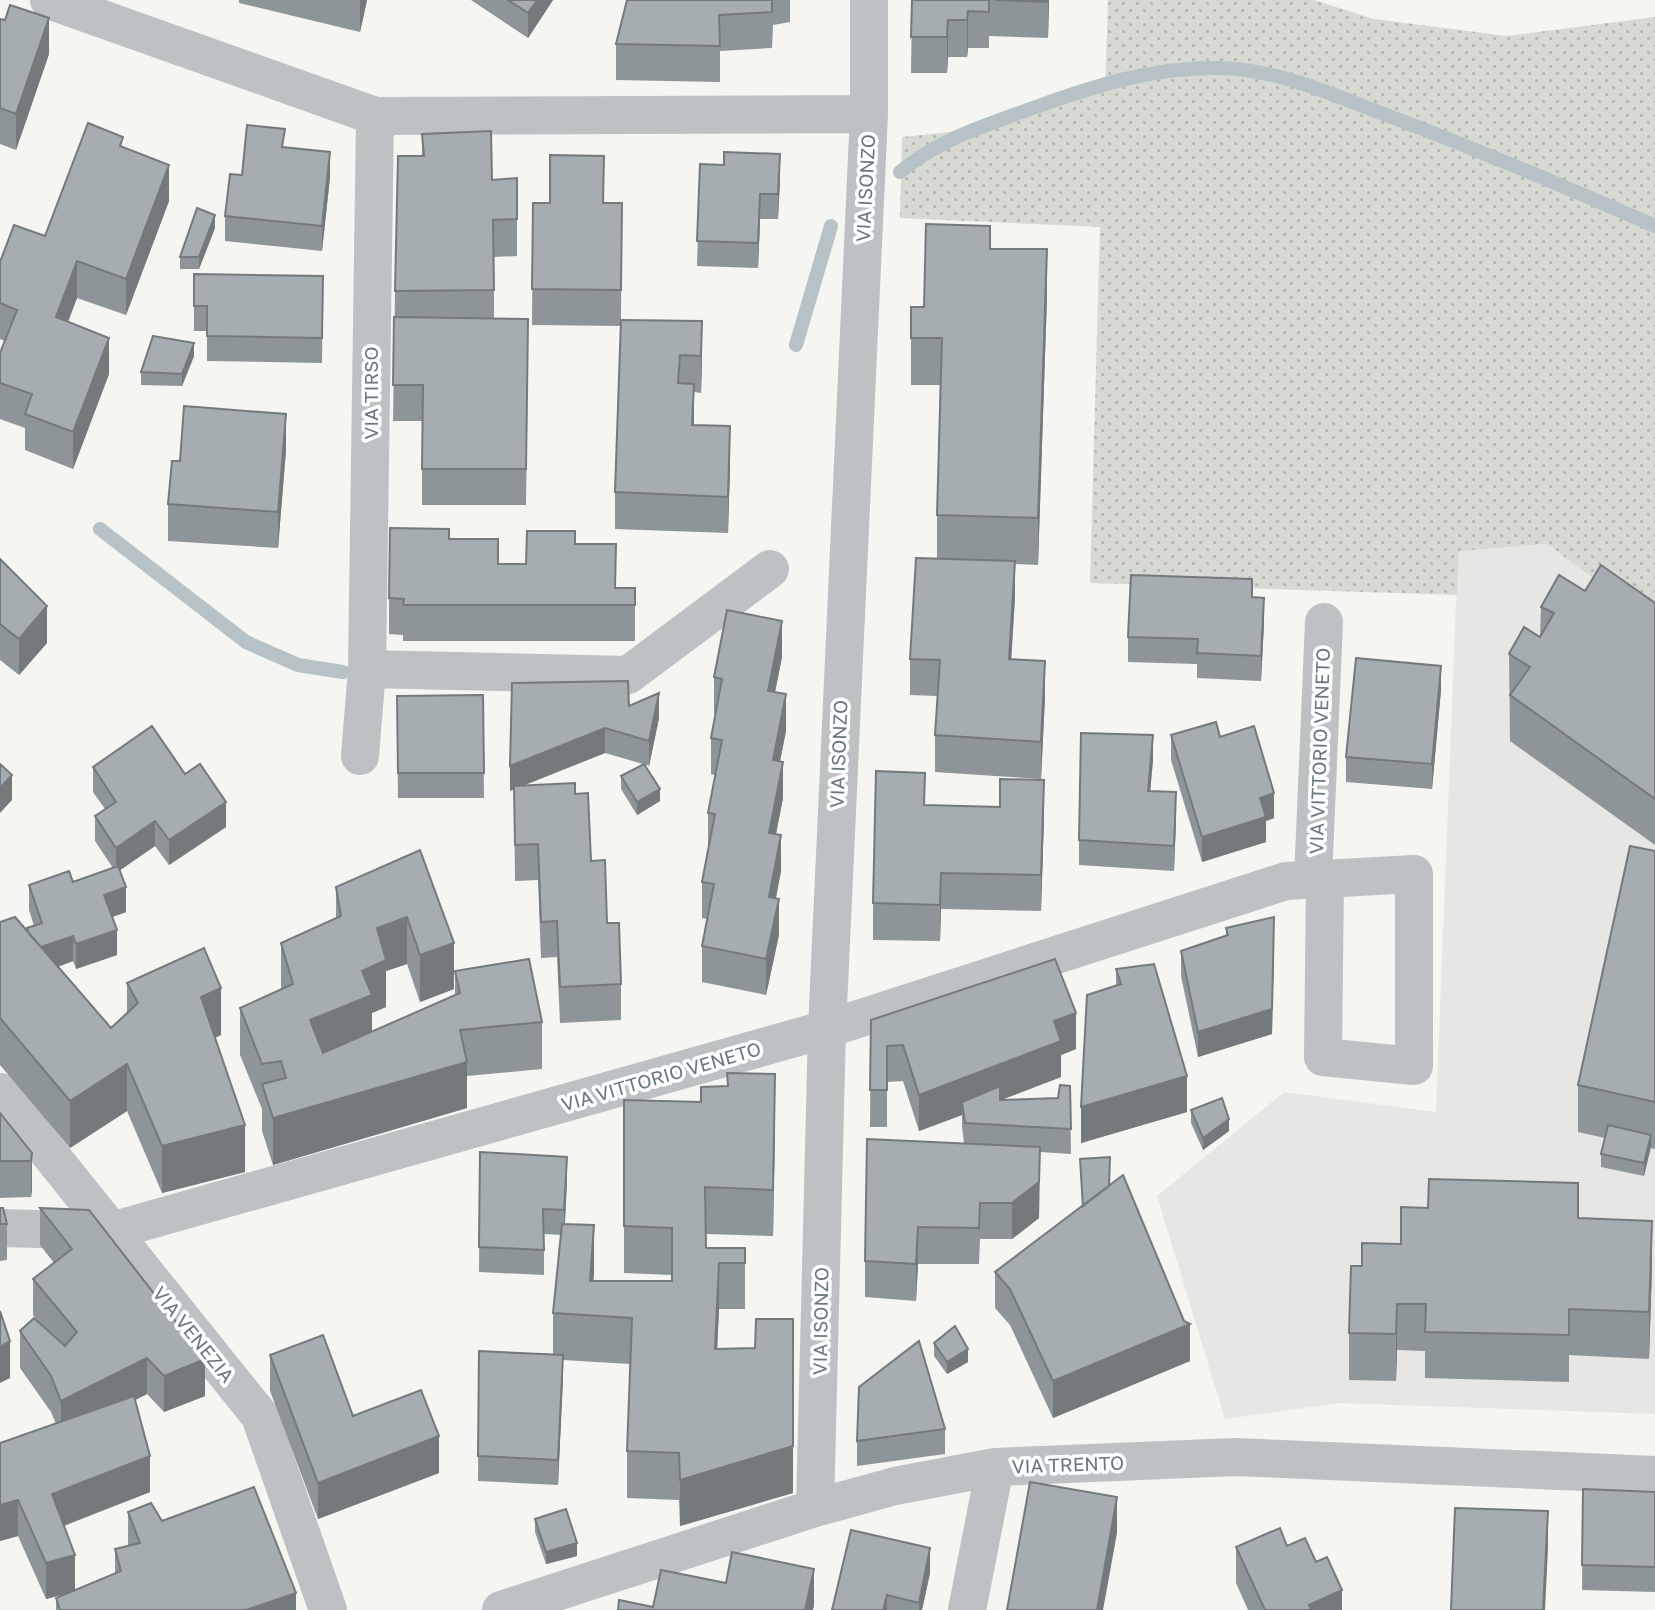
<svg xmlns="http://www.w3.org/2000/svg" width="1655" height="1610" font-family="'Golos Text',sans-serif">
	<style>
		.built { fill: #e6e6e5 }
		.grass { fill: url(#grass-dots) }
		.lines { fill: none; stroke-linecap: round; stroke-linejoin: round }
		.stream { stroke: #b6c2c5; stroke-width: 14 }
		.minor { stroke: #bdc1c4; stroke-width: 38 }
		.wall { fill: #8e9598 }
		.shaded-wall { fill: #74797c }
		.building { fill: #a5adb1; stroke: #74797c; stroke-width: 2 }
		.labels { text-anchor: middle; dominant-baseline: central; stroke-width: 7; stroke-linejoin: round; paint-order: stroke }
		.street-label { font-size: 19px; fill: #677880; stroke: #fff }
	</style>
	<defs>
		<pattern id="grass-dots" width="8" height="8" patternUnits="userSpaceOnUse" patternTransform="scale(1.75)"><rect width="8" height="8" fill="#d6dad2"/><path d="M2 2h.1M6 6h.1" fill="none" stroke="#b1b6b0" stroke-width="1.8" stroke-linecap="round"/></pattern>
	</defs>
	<rect width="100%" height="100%" fill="#f5f5f2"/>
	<path class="built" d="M1547,544L1655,624V1414L1339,1403L1225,1419L1157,1196L1284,1092L1436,1112L1458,551Z"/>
	<path class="grass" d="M1108,0H1314L1374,19L1507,36L1655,17V624L1547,544L1459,551L1457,595L1090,583L1100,227L900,218L902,137L990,128L1105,90Z"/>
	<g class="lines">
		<path class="stream" d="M900,172C939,139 987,125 1033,108C1094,86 1152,67 1218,68C1277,69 1331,94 1386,115C1477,149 1566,187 1655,226
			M796,345L831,226
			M100,529L246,642L298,665L343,672"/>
		<path class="minor" d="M49,0L375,116L869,114
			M367,669L628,675L770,569
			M360,756L367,669L375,116
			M1313,880L1324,622
			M0,1092L260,1416L328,1610
			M0,1228L111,1231L143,1222L827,1029L1286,881L1414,874V1066L1323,1057L1325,879
			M815,1508L827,1029L869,114V0
			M501,1610L815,1508L895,1486L995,1467L1236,1457L1655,1475
			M967,1610L995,1467"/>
	</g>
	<path class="wall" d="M239,0H367L360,32L239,3Z
		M471,0H553L528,38Z
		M627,0H790V22L773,25L772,48L720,51V82L616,80V44Z
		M912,0H1049L1048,38L989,36V48H968L967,57H948L947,73H911Z
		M0,19L49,54L16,150L0,144Z
		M422,134L492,180L517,178V256L494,257V318L528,355L526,505H422V421H393L395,291L422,156Z
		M285,147L330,177L322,251L225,241V216L242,175Z
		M123,148L169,201L126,315L77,298L68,322L109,374L73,469L25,450V428L0,419V353L5,341L0,339V262L45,236Z
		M700,164L780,179L778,219H760L758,268L697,266Z
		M533,203H622L621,320L702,321V358L701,393L694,392V425L730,462L728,533L615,529V492L621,326L532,325Z
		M215,228L199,269H180V257Z
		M990,249L1047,296L1038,565L1015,564V597L1011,660L1045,697L1041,779L935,772V735L937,696L910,695V659L937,558V515L940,385H911V307H924Z
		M194,274L323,276L322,363L207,361V331H194Z
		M194,356L182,386L141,385V372Z
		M286,450L278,548L168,541V504L180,461Z
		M449,539L498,564H526L575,544L616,588H635V641H403V635L389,634V598Z
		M0,559L47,643L19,675L0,660Z
		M1585,591L1655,603V845L1510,741L1509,654L1540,637L1541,607Z
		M1252,597L1264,623L1261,681L1197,678V664L1128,662V637Z
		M782,657L775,692L786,731L780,761L783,798L776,834L781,871L776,898L779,935L766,995L702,982V946L707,919L702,918V882L708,849V813L715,775L711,774V738L715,714L714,713V677Z
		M1441,690L1432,789L1346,782V757Z
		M483,695L484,798H398L397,696Z
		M629,706L659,718L649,766L644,764L660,801L637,815L621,789V776L643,764L605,753L524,785L575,794L591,861L607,923L621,984V1020L560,1023L557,957L541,958L538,880L515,881L514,789L510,791Z
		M1171,735L1220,737L1274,818L1266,821V842L1202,862L1171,760Z
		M1153,760L1150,791L1176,817L1174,871L1079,865V840Z
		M93,767L185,774L226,827L169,865L155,846L120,870L126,912L112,917L117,955L76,969L73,961L58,967L111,1028L127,1012V983L221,1035L215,1038L245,1172L162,1193L127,1111L70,1148L0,1065V922L27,932V928L34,926L29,910V885L73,882L113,868L95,841V816L105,809L93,792Z
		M925,805L1044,816L1041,911L941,909L940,941L873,940V903Z
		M420,850L454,989L420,1002L407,964L386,971V1007L372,1013V1032L455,996V971L542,1022V1069L467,1076V1108L273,1165L262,1131V1109L240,1055V1008L281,990V943L336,918V887Z
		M1655,851V1149L1650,1148L1644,1176L1601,1167V1154L1605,1138L1578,1132V1085Z
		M1226,928L1274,942L1272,1034L1198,1057L1181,976V951L1226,935Z
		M1116,969L1187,1112L1081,1143L1116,986Z
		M871,1020L1076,1049L1061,1055V1077L1001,1100L1058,1098L1070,1086L1071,1154L1040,1152L1039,1218L1012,1239H980L979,1264H918L916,1301L865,1297V1261L964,1143L962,1127V1115L919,1131L903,1081L887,1082V1127H870Z
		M727,1073L775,1121L773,1236L706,1234V1248H745V1309H719L717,1349L793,1493L680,1526L679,1500L627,1498V1451L630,1364L563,1360L558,1485L478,1481L479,1351L553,1354V1313L561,1235L544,1234V1275L479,1272L480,1152L567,1181L565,1224L594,1272L593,1281H672V1275L624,1273V1100L701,1102L727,1086Z
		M1191,1110L1229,1131L1203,1150L1191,1123Z
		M0,1113L32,1153V1189L31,1197L0,1198Z
		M1080,1159L1109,1186L1190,1361L1053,1418L1010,1325L995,1308V1272L1082,1206Z
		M0,1208L7,1224V1260L0,1261Z
		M40,1208L205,1396L164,1412L147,1394L135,1400L150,1492L64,1526L75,1590L115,1574V1549L128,1546V1512L162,1521L296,1610H56V1598L69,1593L46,1599L18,1536L0,1541V1443L56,1424L51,1412L20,1368V1331L38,1321L33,1315V1279L54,1263L40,1245Z
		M1578,1218L1652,1267L1649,1359L1569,1355V1382L1425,1378V1351L1397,1350L1396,1381L1349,1380V1333L1362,1266L1401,1244Z
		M934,1343L968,1362L947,1374L934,1356Z
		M270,1355L353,1416L439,1473L318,1519L270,1391Z
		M945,1429V1454L857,1466V1441Z
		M1583,1489L1655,1492V1592L1582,1590Z
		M535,1519L577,1556L546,1564L535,1532Z
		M1287,1546L1316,1562L1342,1610H1248L1236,1583V1547Z
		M930,1573L922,1610H832Z"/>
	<path class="shaded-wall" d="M360,0H367L360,32Z
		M537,0H553L528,38V13Z
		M1048,0H1049L1048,38Z
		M968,11V48L967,57V20Z
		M49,18V54L16,150V114Z
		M948,20V57L947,73V37Z
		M330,152V177L322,251V226Z
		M780,154V179L778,219V194Z
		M169,165V201L126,315V279Z
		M760,194V219L758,268V243Z
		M215,215V228L199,269V257Z
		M1047,249V296L1038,565V518Z
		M77,261V298L56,353V317Z
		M702,321V358L701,393V356Z
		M109,338V374L73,469V432Z
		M194,343V356L182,386V374Z
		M694,384V420L692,462V425Z
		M286,414V450L278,548V512Z
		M730,426V462L728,533V497Z
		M1015,561V597L1009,696V659Z
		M1264,598V623L1261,681V656Z
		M47,606V643L19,675V639Z
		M782,621V657L768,727V691Z
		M1045,661V697L1041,779V742Z
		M1441,666V690L1432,789V764Z
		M659,693V718L649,766V741Z
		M786,694V731L773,796V760Z
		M605,728V753L510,791V766Z
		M1153,735V760L1148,816V791Z
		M783,762V798L769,869V833Z
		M12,775V800L0,813V788Z
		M1044,780V816L1041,911V875Z
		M660,789V801L637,815V802Z
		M1176,792V817L1174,871V846Z
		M1274,793V818L1266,821V842L1202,862V837L1260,798Z
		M226,802V827L169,865V840Z
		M155,821V846L116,873V848Z
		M781,835V871L769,933V897Z
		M941,873V909L940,941V905Z
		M126,887V912L104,920V895Z
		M779,899V935L766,995V959Z
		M407,917V964L386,971V1007L372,1013V1042L310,1067V1020L362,971L377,928Z
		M117,930V955L76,969V944Z
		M73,936V961L34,975V950Z
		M1274,942L1272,1034L1198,1057V1032Z
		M454,943V989L420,1002V955Z
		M221,988V1035L201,1044V997Z
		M1076,1013V1049L1061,1055V1077L964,1114L962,1102V1115L919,1131V1095L1054,1021Z
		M467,1062V1108L273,1165V1118Z
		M127,1064V1111L70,1148V1101Z
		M775,1074V1121L773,1236V1190Z
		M1187,1076V1112L1081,1143V1107Z
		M1229,1119V1131L1203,1150V1138Z
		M245,1125V1172L162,1193V1146Z
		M1651,1135V1147L1644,1176V1163Z
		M1040,1147L1039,1218L1012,1239V1203Z
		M32,1153V1189L31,1197V1161Z
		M567,1157V1181L564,1235V1210Z
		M1652,1221V1267L1649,1359V1312Z
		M594,1225V1272L591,1315L590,1281Z
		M918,1227V1264L916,1301V1264Z
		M719,1263V1309L715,1396V1349Z
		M1397,1304V1350L1396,1381V1334Z
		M793,1319V1493L680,1526V1480Z
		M1190,1324V1361L1053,1418V1381Z
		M10,1341V1378L0,1383V1347Z
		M968,1349V1362L947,1374V1362Z
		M563,1355V1380L558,1485V1460Z
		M147,1358V1394L61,1438V1401Z
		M205,1359V1396L164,1412V1376Z
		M439,1436V1473L318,1519V1483Z
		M150,1456V1492L52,1530V1494Z
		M1117,1497V1533L1103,1610H1097Z
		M18,1500V1536L0,1541V1505Z
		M1548,1511V1548L1545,1610H1543Z
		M577,1543V1556L546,1564V1552Z
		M930,1548V1573L922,1610H919V1603Z
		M75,1555V1591L46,1599V1563Z
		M814,1569V1606L813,1610H805Z
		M1342,1590V1610H1309V1605Z
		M296,1593V1610H246Z
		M887,1595V1610H883Z"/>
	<path class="building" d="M508,0H537L528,13Z
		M627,0H772V12L719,15L720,46L616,44Z
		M912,0H989V12L968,11L967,20H948L947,37H911Z
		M995,0H1048V2Z
		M10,5L49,18L16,114L0,108V19L5,20Z
		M88,123L123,137L120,146L169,165L126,279L77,261L56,317L109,338L73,432L25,414L32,394L0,383V353L17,310L0,303V262L14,225L45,236Z
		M247,125L285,129L282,147L330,152L322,226L225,216L230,174L242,175Z
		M491,131L492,180L517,178V219L493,220L494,290L395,291L398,156H424L422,134Z
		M724,152L780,154L778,194H760L758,243L697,241L700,164L724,165Z
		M550,155L604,156L603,203H622L621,290L532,289L533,203H550Z
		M197,208L215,215L199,257H180Z
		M926,224L990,226V249H1047L1038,518L937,515L942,338H911V307H924Z
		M194,274L323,276L322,338L207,336V306H194Z
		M394,317L528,319L526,469H422L423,385H393Z
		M621,320L702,321L701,356L680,355L678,383L694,384L692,425L730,426L728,497L615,492Z
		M153,336L194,343L182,374L141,372Z
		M184,406L286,414L278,512L168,504L172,461H180Z
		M390,528L449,529V539H498V564H526L527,531H575V544H616L615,588H635V605H403L404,599L389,598Z
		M916,558L1015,561L1009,659L1045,661L1041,742L935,735L940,660L910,659Z
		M0,559L47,606L19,639L0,624Z
		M1601,565L1655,603V799L1510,695L1530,667L1509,654L1524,627L1540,637L1554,613L1541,607L1559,575L1585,591Z
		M1131,575L1252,579V597L1264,598L1261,656L1197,653L1198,639L1128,637Z
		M727,610L782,621L768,691L786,694L773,760L783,762L769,833L781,835L769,897L779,899L766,959L702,946L714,884L702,882L715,814L708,813L722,740L711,738L722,679L714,677Z
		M1356,658L1441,666L1432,764L1346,757Z
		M628,681L629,706L659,693L649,741L605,728L510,766L512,683Z
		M483,695L484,773H398L397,696Z
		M1216,722L1220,737L1254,726L1274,793L1260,798L1266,817L1202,837L1171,735Z
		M152,726L185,774L200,764L226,802L169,840L155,821L116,848L95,816L116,802L93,767Z
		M1081,733L1153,735L1148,791L1176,792L1174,846L1079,840Z
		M0,764L12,775L0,788Z
		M644,764L660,789L637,802L621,776Z
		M876,771L925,773L924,805L1000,807V779L1044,780L1041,875L941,873L940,905L873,903Z
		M575,783V794L588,793L591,861L605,860L607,923H619L621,984L560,987L557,921L541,922L538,844L515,845L514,786Z
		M1630,846L1655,851V1102L1578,1085Z
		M420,850L454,943L420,955L407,917L377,928L386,960L362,971L372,995L310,1020L323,1053L460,993L455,971L529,959L542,1022L460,1030L467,1062L273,1118L262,1084L286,1078L281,1061L262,1064L240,1008L293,984L281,943L341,916L336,887Z
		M118,866L126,887L104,895L117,930L76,944L73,936L41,947L29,934L27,928L42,923L29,885L69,871L73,882Z
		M15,917L111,1028L138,1003L127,983L204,948L221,988L201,997L245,1125L162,1146L127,1064L70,1101L0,1018V922Z
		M1274,917L1272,1009L1198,1032L1181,951L1228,935L1226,928Z
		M1055,959L1076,1013L1054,1021L1061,1041L919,1095L903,1045L887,1046V1090H870L871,1020Z
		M1154,964L1187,1076L1081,1107L1087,995L1121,984L1116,969Z
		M727,1073L775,1074L773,1190L705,1187L706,1248H745V1263H719L715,1349L755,1348L756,1319H793V1446L680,1480L679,1453L627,1451L632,1318L553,1313L562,1224L594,1225L590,1281H672V1228L624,1226V1100L701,1102V1087L728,1086Z
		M1060,1085L1070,1086L1071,1129L965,1123L962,1102L1000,1086V1100L1058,1098Z
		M1222,1098L1229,1119L1203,1138L1191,1110Z
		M0,1113L32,1153L31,1161H0Z
		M1608,1125L1651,1135L1644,1163L1601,1154Z
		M867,1139L1040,1147L1039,1182L1012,1203H980L979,1228L918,1227L916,1264L865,1261Z
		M480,1152L567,1157L564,1210L543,1209L544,1250L479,1247Z
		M1110,1157L1109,1186L1083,1206L1080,1159Z
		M1123,1175L1184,1321L1190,1324L1053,1381L1010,1289L995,1272Z
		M1429,1179L1578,1183V1218L1652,1221L1649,1312L1569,1309V1335L1425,1332L1426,1304H1397L1396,1334L1349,1333L1351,1266H1362V1243L1401,1244V1207L1428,1208Z
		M0,1208H3L7,1224H0Z
		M40,1208L89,1210L205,1359L164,1376L147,1358L61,1401L51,1376L20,1331L34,1318L65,1346L77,1332L33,1279L72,1249Z
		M0,1311L10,1341L0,1347Z
		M955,1326L968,1349L947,1362L934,1343Z
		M323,1335L353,1416L421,1390L439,1436L318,1483L270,1355Z
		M919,1341L945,1429L857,1441L859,1387Z
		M479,1351L563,1355L558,1460L478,1456Z
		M134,1396L150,1456L52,1494L75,1555L46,1563L18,1500L0,1505V1443Z
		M1030,1482L1117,1497L1097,1610H1007Z
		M254,1487L296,1593L246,1610H60L56,1598L121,1571L115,1549L140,1543L128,1512L151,1503L162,1521Z
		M1583,1489L1655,1492V1567L1582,1565Z
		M1455,1508L1548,1511L1543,1610H1451Z
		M566,1509L577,1543L546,1552L535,1519Z
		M1280,1528L1287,1546L1305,1538L1316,1562L1327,1557L1342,1590L1309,1605L1311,1610H1265L1236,1547Z
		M851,1530L930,1548L919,1603L887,1595L883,1610H832Z
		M732,1552L814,1569L805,1610H618L619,1600L653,1607L661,1570L726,1583Z"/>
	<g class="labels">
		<g class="street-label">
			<text transform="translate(865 188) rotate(-87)">VIA ISONZO</text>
			<text transform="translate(370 393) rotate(-90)">VIA TIRSO</text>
			<text transform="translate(1319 751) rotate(-88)">VIA VITTORIO VENETO</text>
			<text transform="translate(838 754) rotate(-88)">VIA ISONZO</text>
			<text transform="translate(661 1076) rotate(-16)">VIA VITTORIO VENETO</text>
			<text transform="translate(820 1321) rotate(-89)">VIA ISONZO</text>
			<text transform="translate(194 1334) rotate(51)">VIA VENEZIA</text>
			<text transform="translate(1068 1464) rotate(-2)">VIA TRENTO</text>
		</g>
	</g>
</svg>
